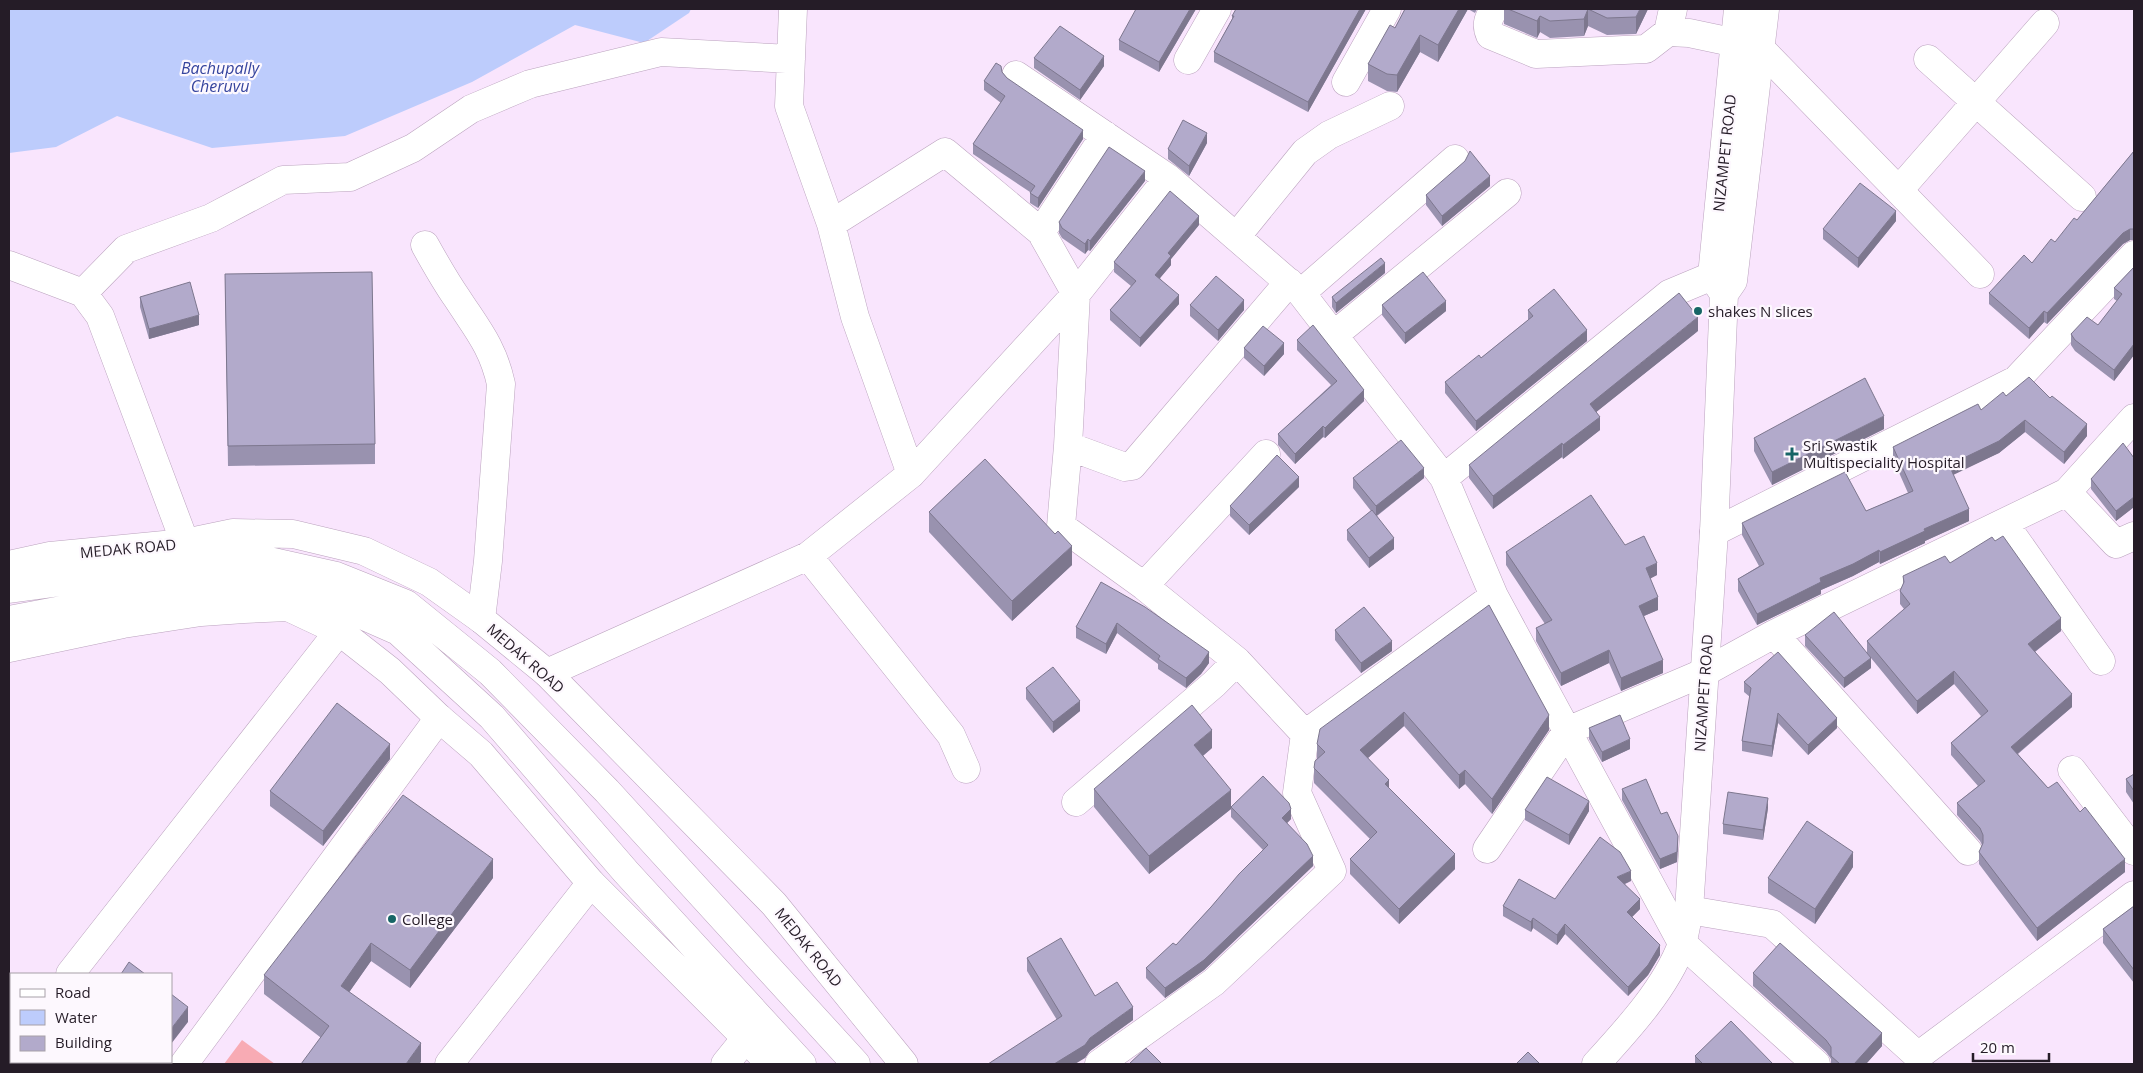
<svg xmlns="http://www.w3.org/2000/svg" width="2143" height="1073" font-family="'Open Sans',sans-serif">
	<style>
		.green { fill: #f8abb4 }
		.water { fill: #bdccfc }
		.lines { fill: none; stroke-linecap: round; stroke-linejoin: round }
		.minor-casing { stroke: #bba3be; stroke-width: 29 }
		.major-casing { stroke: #bba3be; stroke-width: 29 }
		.minor { stroke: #fff; stroke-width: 28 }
		.major { stroke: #fff; stroke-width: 28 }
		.wall { fill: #9992af }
		.shaded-wall { fill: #7d778e }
		.building { fill: #b2aacb; stroke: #7d778e }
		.poi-dot { fill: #166566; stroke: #fdf8fe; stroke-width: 2 }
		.labels { text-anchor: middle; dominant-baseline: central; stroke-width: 4.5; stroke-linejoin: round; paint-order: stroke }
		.street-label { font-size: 15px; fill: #251c27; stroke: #fdf8fe }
		.poi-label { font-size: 15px; fill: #251c27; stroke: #fdf8fe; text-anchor: start }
		.water-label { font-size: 16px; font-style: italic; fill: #36459e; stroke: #fdf8fe }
	</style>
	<rect width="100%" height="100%" fill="#f9e5fd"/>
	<path class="green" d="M242,1040L275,1064H224Z"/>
	<path class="water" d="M9,9H691L689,13L644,43L575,25L472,82L345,136L212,148L117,116L56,147L9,153Z"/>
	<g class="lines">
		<g class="minor-casing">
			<path id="minor" d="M793,9L789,106L831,224L855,317L911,474
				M1494,9C1489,18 1485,24 1490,35L1536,54L1646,49L1668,32L1689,33L1760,48L1980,274
				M1668,32L1673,9
				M1928,59L2082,197
				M1188,60L1217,9
				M1016,75L1168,178L1301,293L1444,478L1494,596L1682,943L1816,1064
				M1346,82L1387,9
				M1899,190L2045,23
				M831,224L945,152L1041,232L1076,294L1068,446L1061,526L1144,586L1237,661L1305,734L1297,793L1332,871L1214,982L1099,1064
				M1041,232L1105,135
				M1236,237L1305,152L1329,135L1390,106
				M425,245C435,263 445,281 457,298C477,329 493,347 501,384L488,561L481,619
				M9,265L83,293L100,316L185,543
				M83,293L126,249L211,218L283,180L350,177L413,148L471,109L530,84L661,52L791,59
				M1301,293L1455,159
				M1334,335L1507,193
				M1068,446L1125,467L1132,466L1289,282
				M1444,478L1669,294L1712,276
				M2067,492L2116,544L2134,536
				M2004,523L2101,661
				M1714,532L2016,380L2134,255
				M808,556L951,735L966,769
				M1144,586L1266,454
				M1774,634L1968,851
				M547,673L808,556L911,474L1076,294L1168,178
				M1305,734L1494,596
				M2072,770L2134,851
				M1076,802L1214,684L1237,661
				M1487,849L1567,731L1705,672L1774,634L2067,492L2134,418
				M1689,910L1772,924L1918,1056L2134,895
				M70,974L339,631
				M9,1053L11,1050
				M184,1064L439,718
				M449,1064L591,883
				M725,1064L746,1038"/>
		</g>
		<g class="major-casing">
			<path id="major" d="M1724,294L1712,276L1738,9
				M9,565L50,556L185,543L233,533L293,534L364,551L429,582L481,619L547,673L774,904L904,1064
				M9,589L187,565L255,558L336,576L406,604L490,672L607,791L856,1064
				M9,620L199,584L264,582L339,605L398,631L492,717L626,872L802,1064
				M9,648L123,624L201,612L244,609L288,607L339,631L390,671L439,718L481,754L591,883L746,1038L770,1064
				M1596,1064C1627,1030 1666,988 1682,944C1685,933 1687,921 1689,910L1714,532L1724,294L1733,281L1765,9"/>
		</g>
		<use href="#minor" class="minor"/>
		<use href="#major" class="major"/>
	</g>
	<path class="wall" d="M1196,9L1159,72L1119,50V40Z
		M1366,9L1308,112L1214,62V52L1232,19V16Z
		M1405,9H1477L1475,13L1468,9L1438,62L1420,52L1397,92L1387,91L1368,81V64L1395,28Z
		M1504,9H1648L1636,34L1607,35L1588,26L1584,36L1550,38L1540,32L1537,38L1504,24Z
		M1034,58L1104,66L1080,100L1034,68Z
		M1002,72L1007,78L1083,139L1038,208L1030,203V192L973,154V144L1001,103L984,90V81Z
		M1207,143L1189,176L1168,159V149Z
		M2134,151V240H2130L2123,244L2047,324L2044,322L2029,339L1989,304V293L2032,263L2055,242L2077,220Z
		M1145,181L1090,251L1088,250L1085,254L1062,238L1059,233V222Z
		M1490,186L1442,226L1426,205V195Z
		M1896,221L1858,268L1823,239V229Z
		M1199,225L1171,259V265L1160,278L1179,304L1140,347L1110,320V310L1131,286L1114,272V262Z
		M2134,267V355L2114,381L2075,351L2071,345V334L2098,325L2117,301L2114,299V288Z
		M1385,273L1336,313L1332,307V297Z
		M225,274L375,444V464L228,466Z
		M140,297L199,325L149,339L140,307Z
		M1190,305L1244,310L1218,341L1190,316Z
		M1382,305L1446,311L1405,344L1382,315Z
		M1528,310L1587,341L1476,431L1445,393V382L1481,358L1528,320Z
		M1698,331L1596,412L1600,430L1563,459L1562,457L1493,509L1469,478V465Z
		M1297,340L1364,401L1325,438L1323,437L1295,464L1278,445V434L1331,385L1297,350Z
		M1244,348L1284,354L1264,376L1244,358Z
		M2006,396L2087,436L2064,464L2025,432L1999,453L1953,474L1969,521L1925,541V543L1880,564L1879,562L1853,576L1821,590V594L1757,625L1738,591V579L1759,566L1742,535V523L1866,511L1908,493L1893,459V447L1981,410Z
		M1884,429L1772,485L1754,451V438Z
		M2134,458V507L2116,521L2091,489V479Z
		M1353,478H1424L1377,516L1394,549L1369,568L1347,540V530L1371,511L1353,488Z
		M1299,487L1249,535L1230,516V506Z
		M929,512L1055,534L1072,565L1012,621L929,532Z
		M1625,545L1657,575L1650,578L1658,610L1644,616L1663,673L1621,691L1609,663L1561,686L1536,641V628L1545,624L1506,565V552Z
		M1950,563L2061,631L2035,652L2072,707L2018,754L2048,788L2125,872L2037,941L1979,864V852L1982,845L1980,841L1957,815V803L1978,786L1951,755V743L1981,716L1954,684L1917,714L1871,658V668L1844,688L1805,646V635L1867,653V641L1904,609L1900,604V591L1903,585V576Z
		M1101,582L1209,663L1201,674L1186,688L1158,669V664L1117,633L1106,654L1076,638V627Z
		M1489,605L1549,730L1492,814L1465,784L1459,789L1404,726L1368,758L1389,788L1455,869L1399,924L1350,874V859L1370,839L1314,783V768L1317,759V744Z
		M1335,630L1392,651L1361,673L1335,640Z
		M1744,682L1837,728L1808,755L1778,723L1772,757L1742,751V741L1750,697L1744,692Z
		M1026,688L1080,711L1053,733L1026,699Z
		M1589,728L1630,749L1602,762L1589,739Z
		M1212,748L1203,756L1231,807L1291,819L1287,823L1313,866L1204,970L1165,998L1146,978V968L1176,945L1211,907L1263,850L1231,817V809L1149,874L1094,807V789Z
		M390,759L323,846L270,806V791Z
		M2134,774V804L2126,792V779Z
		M1622,789L1661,814L1678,847L1677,862L1660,869L1622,800Z
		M1768,808L1763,840L1723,834V824Z
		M1525,810L1589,811L1569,845L1525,820Z
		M1853,867L1815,924L1768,893V878Z
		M493,878L410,988L371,961L349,992L421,1062L320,1037L264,994V975Z
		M1631,881L1625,884L1640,909L1632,917L1660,955L1648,975L1628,996L1565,934L1557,945L1533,928L1531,932L1503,916V906L1555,899Z
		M2134,906V983L2103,943V929Z
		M1027,958L1095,996L1133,1020L1090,1051L1085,1058L1057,1020L1027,971Z
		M1753,973L1882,1046L1866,1064H1831V1059L1826,1052L1753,986Z
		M1695,1056L1773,1064H1695Z"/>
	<path class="shaded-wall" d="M1190,9H1196L1159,72V62Z
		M1360,9H1366L1308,112V102Z
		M1459,9H1468L1438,62V45Z
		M1588,9V26L1584,36V19Z
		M1640,9H1648L1636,34V17Z
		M1540,16V32L1537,38V21Z
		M1420,35V52L1397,92V75Z
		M1104,56V66L1080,100V90Z
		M1083,130V139L1038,208V198Z
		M1207,133V143L1189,176V166Z
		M1145,171V181L1090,251V241Z
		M1490,176V186L1442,226V216Z
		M1896,211V221L1858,268V258Z
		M1199,216V225L1171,259V265L1155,284V275L1168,253Z
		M2130,229V240L2123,244L2047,324V313L2123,233Z
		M1088,239V250L1085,254V244Z
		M1385,263V273L1336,313V303Z
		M1179,295V304L1140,347V338Z
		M1244,300V310L1218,341V330Z
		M1446,301V311L1405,344V333Z
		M2044,311V322L2029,339V328Z
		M199,315V325L149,339V329Z
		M1698,317V331L1590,417V404Z
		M1587,330V341L1476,431V421Z
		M1284,343V354L1264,376V366Z
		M2134,344V355L2114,381V370Z
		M1364,390V401L1325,438V428Z
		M1884,416V429L1772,485V472Z
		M1600,417V430L1563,459V445Z
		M2025,420V432L1999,453L1949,477V465Z
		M2087,424V436L2064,464V452Z
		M1323,426V437L1295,464V454Z
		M1562,443V457L1493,509V496Z
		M1424,468V478L1376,516V506Z
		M1299,477V487L1249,535V525Z
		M2134,497V507L2116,521V511Z
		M1969,509V521L1925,541V543L1880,564V552L1924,529Z
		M1394,538V549L1369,568V558Z
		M1072,546V565L1012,621V601Z
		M1879,550V562L1853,576L1821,590V594L1757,625V614L1820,578Z
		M1657,563V575L1646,581V568Z
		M1658,597V610L1639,618V606Z
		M2061,618V631L2028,657V644Z
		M1117,623V633L1106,654V644Z
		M1392,641V651L1361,673V663Z
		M1609,650V663L1561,686V673Z
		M1209,652V663L1201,674L1186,688V678Z
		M1871,658V668L1844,688V678Z
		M1663,660V673L1621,691V678Z
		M1954,671V684L1917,714V701Z
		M2072,694V707L2011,759V747Z
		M1080,701V711L1053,733V722Z
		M1404,712V726L1360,765V750Z
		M1778,713V723L1772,757V746Z
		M1549,715V730L1492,814V799Z
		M1837,718V728L1808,755V745Z
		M1212,730V748L1194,763V745Z
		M1630,739V749L1602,762V752Z
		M390,744V759L323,846V831Z
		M1465,770V784L1459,789V775Z
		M1389,780V794L1385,784Z
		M1231,790V809L1149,874V856Z
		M1768,798V808L1763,840V830Z
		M1589,801V811L1569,845V835Z
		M1291,809V819L1282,828V818Z
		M1678,836L1677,862L1660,869V859Z
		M1853,852V867L1815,924V909Z
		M1455,854V869L1399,924V909Z
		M1313,856V866L1204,970L1165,998V988Z
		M493,859V878L410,988V970Z
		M2125,859V872L2037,941V928Z
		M1631,871V881L1617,887V877Z
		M1640,899V909L1627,922V912Z
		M1533,918V928L1531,932V922Z
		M1565,924V934L1557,945V935Z
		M371,943V961L341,1004V986Z
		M1660,945V955L1648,975L1628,996V987Z
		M188,1007V1022L171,1044V1029Z
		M1133,1007V1020L1090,1051L1085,1058L1075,1064H1054Z
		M1882,1033V1046L1866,1064H1854Z
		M421,1043V1062L419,1064H406Z
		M149,1062H160L159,1064H147Z"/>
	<path class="building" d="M1136,9H1190L1159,62L1119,40Z
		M1236,9H1360L1308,102L1214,52L1234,16H1232Z
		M1405,9H1459L1438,45L1420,35L1397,75L1387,74L1368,64L1390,25L1395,28Z
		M1508,9H1640L1636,17L1607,18L1588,9L1584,19L1550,21L1540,16L1537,21Z
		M1060,26L1104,56L1080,90L1034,58Z
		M996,63L1001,66L1002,72L1007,78L1083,130L1038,198L1030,193L1035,186L973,144L1005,96L984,81Z
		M1183,120L1207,133L1189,166L1168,149Z
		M1109,147L1145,171L1090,241L1088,239L1085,244L1062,228L1059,222Z
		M1470,151L1490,176L1442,216L1426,195L1465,161Z
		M2134,151V229H2130L2123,233L2047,313L2044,311L2029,328L1989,293L2024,255L2032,263L2051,239L2055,242L2074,218L2077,220Z
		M1860,183L1896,211L1858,258L1823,229Z
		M1170,191L1199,216L1168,253L1171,256L1155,275L1179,295L1140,338L1110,310L1136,281L1114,262Z
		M1381,258L1385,263L1336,303L1332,297Z
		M2134,267V344L2114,370L2075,340L2071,334L2087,317L2098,325L2122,294L2114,288Z
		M372,272L375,444L228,446L225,274Z
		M1423,272L1446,301L1405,333L1382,305Z
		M1216,276L1244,300L1218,330L1190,305Z
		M190,282L199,315L149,329L140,297Z
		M1554,289L1587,330L1476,421L1445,382L1479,355L1481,358L1533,316L1528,310Z
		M1679,293L1698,317L1590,404L1600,417L1563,445L1562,443L1493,496L1469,465Z
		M1313,325L1364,390L1325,428L1323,426L1295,454L1278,434L1337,381L1297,340Z
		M1263,326L1284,343L1264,366L1244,348Z
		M2029,377L2050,398L2052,396L2087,424L2064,452L2025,420L1999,441L1949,465L1969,509L1924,529L1925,531L1880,552L1879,550L1853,564L1820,578L1821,582L1757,614L1738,579L1764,564L1742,523L1845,472L1866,511L1913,491L1893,447L1978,404L1981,410L2003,392L2006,396Z
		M1865,378L1884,416L1772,472L1754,438Z
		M1401,440L1424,468L1376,506L1353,478Z
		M2123,443L2134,458V497L2116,511L2091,479Z
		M1277,455L1299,477L1249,525L1230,506Z
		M985,459L1055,534L1058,531L1072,546L1012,601L929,512Z
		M1591,495L1625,545L1644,536L1657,563L1646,568L1658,597L1639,606L1663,660L1621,678L1609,650L1561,673L1536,628L1552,620L1506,552Z
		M1372,510L1394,538L1369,558L1347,530Z
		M2003,536L2061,618L2028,644L2072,694L2011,747L2048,788L2057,782L2080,812L2085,807L2125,859L2037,928L1979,852L1983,843V835L1980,828L1957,803L1985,781L1951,743L1988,711L1954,671L1917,701L1867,641L1910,604L1900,591L1904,582L1903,576L1945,556L1950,563L1992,537L1995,541Z
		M1101,582L1145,607L1209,652L1201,664L1186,678L1158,659L1160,656L1117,623L1106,644L1076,627Z
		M1489,605L1549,715L1492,799L1465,770L1459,775L1404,712L1360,750L1389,780L1385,784L1455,854L1399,909L1350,859L1377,832L1314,768L1315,761L1325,752L1317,744L1320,729Z
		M1364,607L1392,641L1361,663L1335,630Z
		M1834,612L1871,658L1844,678L1805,635Z
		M1778,652L1837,718L1808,745L1778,713L1772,746L1742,741L1751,688L1744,682Z
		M1053,667L1080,701L1053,722L1026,688Z
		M337,703L390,744L323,831L270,791Z
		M1192,705L1212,730L1194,745L1231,790L1149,856L1094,789Z
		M1620,715L1630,739L1602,752L1589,728Z
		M2134,774V791L2126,779Z
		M1263,776L1289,803L1291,809L1282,818L1307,844L1313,856L1204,960L1165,988L1146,968L1173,943L1176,945L1211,907L1239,874L1268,845L1231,807Z
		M1547,777L1589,801L1569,835L1525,810Z
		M1646,779L1661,814L1667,812L1678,836L1677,852L1660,859L1622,789Z
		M1728,792L1768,798L1763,830L1723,824Z
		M403,795L493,859L410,970L371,943L341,986L421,1043L406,1064H301L329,1026L264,975Z
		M1807,821L1853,852L1815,909L1768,878Z
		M1600,837L1620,852L1631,871L1617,877L1640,899L1627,912L1660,945L1648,965L1628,987L1565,924L1557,935L1533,918L1531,922L1503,906L1519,879L1555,899Z
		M2134,906V970L2103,929Z
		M1061,938L1095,996L1117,982L1133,1007L1090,1038L1085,1045L1054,1064H988L1062,1016L1027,958Z
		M1780,943L1882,1033L1854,1064H1840L1831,1056V1047L1826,1040L1753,973Z
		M129,962L145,974H121Z
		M171,994L188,1007L171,1029Z
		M1731,1021L1773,1064H1703L1695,1056Z
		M1146,1048L1162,1064H1129Z
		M1528,1052L1540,1064H1516Z
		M51,1062H149L147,1064H49Z"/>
	<g class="poi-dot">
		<circle cx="1698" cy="311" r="5"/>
		<path d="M1789.5 446.5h5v5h5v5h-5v5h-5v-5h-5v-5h5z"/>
		<circle cx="392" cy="919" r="5"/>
	</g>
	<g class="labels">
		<g class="street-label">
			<text transform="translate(1724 153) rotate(-84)">NIZAMPET ROAD</text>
			<text transform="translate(128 548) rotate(-5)">MEDAK ROAD</text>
			<text transform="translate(526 658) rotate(41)">MEDAK ROAD</text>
			<text transform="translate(1703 693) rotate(-86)">NIZAMPET ROAD</text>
			<text transform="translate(809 947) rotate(51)">MEDAK ROAD</text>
		</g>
		<g class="poi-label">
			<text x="1708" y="311">shakes N slices</text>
			<text x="1803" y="445">Sri Swastik<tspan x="1803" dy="17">Multispeciality Hospital</tspan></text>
			<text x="402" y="919">College</text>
		</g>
		<g class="water-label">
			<text x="220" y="68">Bachupally<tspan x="220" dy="18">Cheruvu</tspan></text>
		</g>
	</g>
	<rect width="2143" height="1073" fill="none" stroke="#251c27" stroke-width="20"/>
	<rect x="10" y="973" width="162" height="90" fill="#fdf8fe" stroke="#a7a0a8"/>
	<rect x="20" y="989" width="25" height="8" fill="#ffffff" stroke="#a7a0a8"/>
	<text x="55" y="998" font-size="15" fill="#251c27">Road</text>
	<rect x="20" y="1010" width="25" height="15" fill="#bdccfc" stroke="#a7a0a8"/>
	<text x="55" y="1023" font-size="15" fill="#251c27">Water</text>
	<rect x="20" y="1036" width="25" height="15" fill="#b2aacb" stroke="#a7a0a8"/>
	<text x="55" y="1048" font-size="15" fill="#251c27">Building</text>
	<path d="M1973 1053v8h76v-8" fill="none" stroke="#251c27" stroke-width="2.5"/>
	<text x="1980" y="1053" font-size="15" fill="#251c27" stroke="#fdf8fe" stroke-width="4" paint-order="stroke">20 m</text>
</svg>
